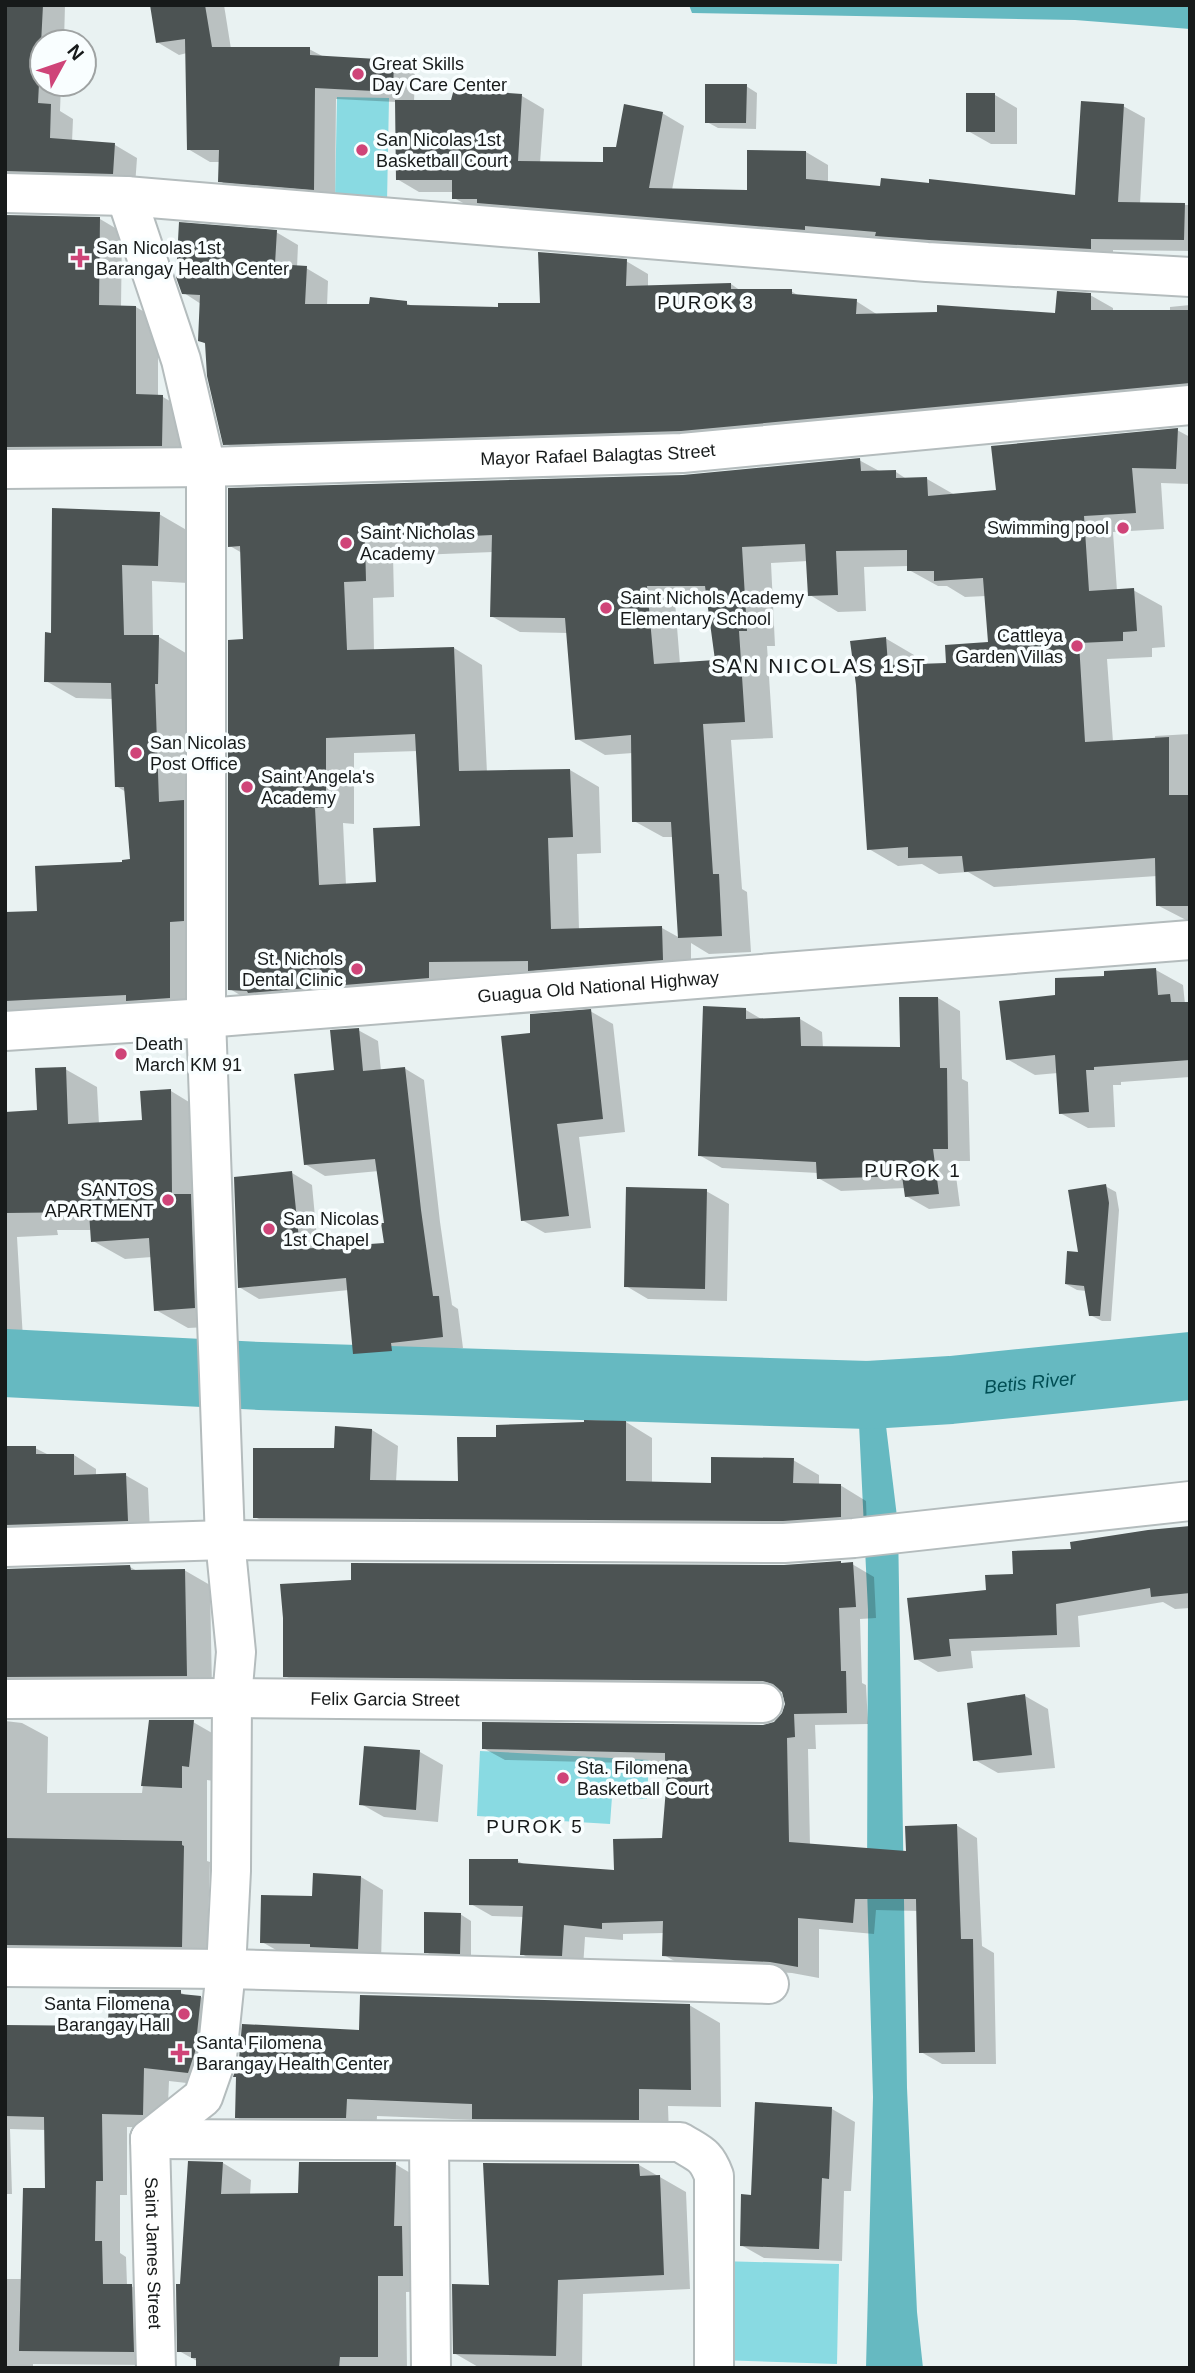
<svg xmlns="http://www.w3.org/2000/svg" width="1195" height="2373" font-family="Helvetica,sans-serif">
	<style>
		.green { fill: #89dae2 }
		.water { fill: #66b9c1 }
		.shadow { fill: #0003; fill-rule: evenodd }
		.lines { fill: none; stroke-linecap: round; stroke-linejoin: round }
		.river { stroke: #66b9c1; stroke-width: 68 }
		.building { fill: #4c5353; fill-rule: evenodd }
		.minor-casing { stroke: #b4bcbd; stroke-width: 42 }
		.major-casing { stroke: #b4bcbd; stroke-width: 42 }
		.minor { stroke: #fff; stroke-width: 38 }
		.major { stroke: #fff; stroke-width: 38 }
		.poi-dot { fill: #cf4478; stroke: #f9feff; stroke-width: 2.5 }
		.labels { text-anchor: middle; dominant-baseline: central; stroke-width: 7; stroke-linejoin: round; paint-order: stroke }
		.poi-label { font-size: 18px; fill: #171a1a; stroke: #f9feff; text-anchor: start }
		.street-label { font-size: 18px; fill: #171a1a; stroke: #f9feff }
		.neighbourhood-label { font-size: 19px; letter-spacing: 2px; fill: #171a1a; stroke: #f9feff }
		.water-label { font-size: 19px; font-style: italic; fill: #004e54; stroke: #f9feff }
		.quarter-label { font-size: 21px; letter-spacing: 2px; fill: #171a1a; stroke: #f9feff }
	</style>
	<rect width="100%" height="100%" fill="#e9f2f2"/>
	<path class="green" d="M337,97L389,98L387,202H335Z
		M480,1751L649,1760L647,1799L612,1797L610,1824L477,1816Z
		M719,2261L839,2264L837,2364L717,2360Z"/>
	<path class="water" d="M689,5H1190V29L1075,20L692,13Z
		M869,1407L886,1426L898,1525L907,2088L917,2312L923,2368H866L873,2097L867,1886L868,1610L859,1424Z"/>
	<path class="shadow" d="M5,5H65L64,42H42V84H61L60,111L73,119L72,142L115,145L137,158L135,186L5,206Z
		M151,5H224L231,49H309L326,58L393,62L415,74L414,102H452L455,90L522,96L544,109L540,163L604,164L618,149L662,113L684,126L672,190L749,191L806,152L828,165V182L882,187L1077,197L1123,106L1145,118L1140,204L1190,205V251L1113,250V261L476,210L454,198V192H419L397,179L396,102L336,99L335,201L241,193L220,181V162H210L188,149L187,53L179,55L157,42Z
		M746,86L757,93L756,129L718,128L707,122Z
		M995,95L1017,108V144H991L968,131Z
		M5,208L7,217L100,219L122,232L121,307H136L158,320V397H163L185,410L184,458L5,463Z
		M276,232L298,245L297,268H306L328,281L327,306L406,303L414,307L500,308L542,305L626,261L648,274V287L731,284L741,291H791L801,297L856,301L878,315H1057L1090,295L1113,308V312H1170V307L1190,305V397L704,443L247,456L225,443L207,345L200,340L201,304L184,293Z
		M1177,430L1190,437V484L1161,483L1164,529L1113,532L1117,591L1133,590L1162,606L1165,647L1152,648V657L1107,659L1113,742L1155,740V736L1190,734V922L1157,905V876L994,887L968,872L939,874L922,864L898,866L869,849L885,638L914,655L915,666L948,664L990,644L986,596L965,597L947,586H938L909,570V566L864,567L866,611L838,612L810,595L808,561L771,563L775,646H767L773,738L731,740L742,889L747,892L751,952L709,954L691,943V976L457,978L458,994L258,1006L230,989L245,641L242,553L230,546L683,477L859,460L881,472H896L908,480L927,479L955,495L998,492ZM493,552L491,616L520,632L568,633L576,738L605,755L633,753L634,821L663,837H674L680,938L662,928L579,930L577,854L601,853L599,787L570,770L487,773L482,665L454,648L374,651L373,598L394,597L393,556ZM675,602H709L717,662L680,664ZM418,751L422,828L378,883L346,885L343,823L354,824V753Z
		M159,514L190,532L188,583L152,581L153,637H159L189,655L188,701H185L201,1015L5,1018V914L39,913L132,861L126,792L116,786L114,699L76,698L46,681L52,634Z
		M1156,970L1183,985L1185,1004L1190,1003V1077L1121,1082V1085H1113L1115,1127L1088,1128L1060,1113L1058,1073L1035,1075L1007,1059L1057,997L1106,978Z
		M938,998L960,1011L962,1079L968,1082L970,1161H954L960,1206L929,1209L906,1196L905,1188L841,1191L818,1178V1173L722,1168L699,1155L746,1010L763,1020L800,1019L822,1032L823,1048L902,1049Z
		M590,1011L613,1024L625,1132L579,1137L591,1228L545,1233L522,1220L532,1035Z
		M358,1030L378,1041L381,1071L404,1068L424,1080L440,1222L452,1305L458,1309L463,1348L410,1353L411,1361L374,1364L354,1353L349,1290L259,1299L239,1287L292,1173L312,1185L318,1249L386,1244V1224L379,1171L325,1176L305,1164L336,1072Z
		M65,1069L97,1087L99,1124L144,1121L171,1091L202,1110L226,1326L188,1328L156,1310L152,1257L125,1259L93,1241L92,1230H57L58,1235L17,1237L23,1339L5,1341V1114L39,1111Z
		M1105,1186L1116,1192L1119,1210L1111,1321H1102L1090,1315L1086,1291L1077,1290L1066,1284L1080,1254Z
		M706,1191L729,1204L727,1301L648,1299L626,1286Z
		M626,1422L652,1438V1483L713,1485L793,1460L819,1475V1485H840L866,1501L867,1531L282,1532L255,1517L336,1449L372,1430L398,1446L396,1482L460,1483L498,1438Z
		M5,1447L35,1448L49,1455H74L96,1469V1476L125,1475L148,1488L150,1533L5,1552Z
		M1190,1528V1608L1175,1609L1163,1602L1078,1616L1080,1647L971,1651L973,1668L938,1672L916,1659L988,1591L1015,1575L1073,1550Z
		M841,1563L852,1564L874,1577L876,1618L860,1619L862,1683L866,1685L868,1724L815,1725L816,1749H808L810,1845L908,1853L956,1825L977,1838L982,1946L994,1953L996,2064H942L921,2052L918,1911L876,1910L874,1934L819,1929V1978L792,1973L685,1967L664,1955V1933L623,1934V1940L585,1937L583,1968L543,1967L522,1954L524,1917L492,1916L471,1904L518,1861L525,1865L616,1872L664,1839L669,1764L505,1760L483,1748L763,1727L775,1723L784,1714L787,1702L784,1692L307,1688L285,1676L784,1567Z
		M130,1567L139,1572L184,1570L210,1585L212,1690L5,1702V1590Z
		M1025,1696L1048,1709L1055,1768L998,1773L975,1760Z
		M5,1721L22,1723L48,1737L47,1793H142L150,1722H193L219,1737L214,1781L207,1780V1861L210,1862L207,1961L5,1963Z
		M420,1752L443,1765L438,1822L384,1817L361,1804Z
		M361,1877L383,1890L381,1961L285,1955L262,1942L313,1898Z
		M460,1914L471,1921V1959L437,1958L426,1952Z
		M180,1992L187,1996L201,1997L226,2012L213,2086L169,2081L167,2128L127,2127V2195H120V2253L126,2257L127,2285L131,2286L156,2300L158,2365L33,2364V2368H5V2279H23L47,2190L46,2130L10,2129L12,2194H5V2026L110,2028Z
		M689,2005L720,2023L721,2107L668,2106L669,2136H504L477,2120L377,2116L376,2135L267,2134L236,2117Z
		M832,2109L855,2122L851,2191H844L842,2261L764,2258L741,2245L753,2197Z
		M223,2163L251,2180L250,2195L300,2194L395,2164L424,2181L431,2291L406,2292L407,2368H197V2361L179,2351L182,2286Z
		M639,2165L686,2192L690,2289L583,2294L582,2367L651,2368H480L454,2353L491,2287Z"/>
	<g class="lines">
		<path class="river" id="s1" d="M5,1363L260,1376L868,1395L951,1390L1190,1366"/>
	</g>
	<path class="building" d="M5,5H43L38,103L51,104L50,138L115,143L113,174L5,171Z
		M150,5H205L212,47H310V55L394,60L393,92L315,88L314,190L218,182L219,150H187L185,39L156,43Z
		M705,84H747L746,123H705Z
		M454,89L522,94L518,161L603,162V147H616L624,104L663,112L649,188L747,190V150L806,151V179L880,186L881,178L929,183V179L1075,195L1081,101L1124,104L1118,202L1185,203L1184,240L1091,239V249L929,240L875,236L876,232L805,226V230L477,203V199H452V180H396L395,100H451Z
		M966,93H995V132H966Z
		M5,215L100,217L99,305L136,306V394L163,395L162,446L5,447Z
		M179,222L277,230L275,264L307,266L305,304H369L370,297L407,301V305L498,307V303H540L538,252L627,259L626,286L731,283V289H792V294L857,299L856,314L937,312V305L1055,313L1057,291L1091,293V310H1190V383L681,431L223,445L207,376L205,343L198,341L200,295L182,294L176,277Z
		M1178,428L1176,469L1132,468L1136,513L1084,516L1089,591L1134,588L1137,631L1123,632V641L1079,643L1085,742L1169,737V795H1190V906H1156L1155,858L964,872L962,856L908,858V847L867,850L856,685L850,641L886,637L888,665L946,663L945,645L988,642L983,578L934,581V571H907V550L836,551L838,595L808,596L805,544L742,547L747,631H739L745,722L703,724L713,874H719L722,936L678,938L671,822H632L631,735L575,740L565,618L490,617L492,535L365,541L366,581L344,582L347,650L454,647L459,771L570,769L573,837L548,838L551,929L662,926L663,960L528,971V961L429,962V978L248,993L247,991L228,990V640L243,639L240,546L228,547V488L683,475L860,458L861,471L896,470V478L927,477L928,496L996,490L991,446ZM647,586H705L715,660L654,664ZM415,734L420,826L373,828L376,882L319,885L315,808H326V738Z
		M52,508L160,512L158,566L122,565L124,635H159L158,684H155L159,802L184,800V921L170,922V998L126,1001V995L5,1001V912L37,911L35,866L122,862V860L130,859L124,787H115L111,683L44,682L45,632L51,633Z
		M1156,968L1158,995L1170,994L1171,1002H1190V1060L1094,1067V1070H1086L1089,1112L1059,1114L1055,1055L1006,1060L999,1001L1055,995V978L1104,976V971Z
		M899,997H938L940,1068H947L948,1149H933L939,1194L905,1197L902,1176L817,1179L816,1162L698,1156L703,1006L746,1008V1019L800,1017L801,1046L900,1047Z
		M591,1009L603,1119L557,1124L569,1216L521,1221L501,1036L530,1033V1014Z
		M359,1028L363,1071L405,1067L421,1210L433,1296H439L443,1337L391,1343L392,1351L353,1354L346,1278L238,1288L234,1177L292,1171L300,1249L384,1243L381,1223H384L375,1159L304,1165L294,1074L334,1070L330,1030Z
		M66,1067L68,1124L142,1120L140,1091L171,1089L172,1194H191L195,1308L154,1311L149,1238L91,1242L89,1212L5,1213V1112L37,1110L35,1068Z
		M1106,1184L1109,1203L1100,1316H1089L1084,1286L1065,1284L1067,1251L1078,1252L1068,1190Z
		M626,1187L707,1189L705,1289L624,1287Z
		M584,1420L626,1421V1481L711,1483V1457L794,1458L793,1483L841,1484V1517L783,1521L253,1518V1448H334L335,1426L372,1429L370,1480L458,1481L457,1437H496V1425L584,1422Z
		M5,1446H36V1454H74V1475L126,1473L128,1521L5,1525Z
		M1190,1526V1593L1151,1597L1150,1588L1056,1604L1057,1635L949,1639L951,1656L914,1660L907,1598L986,1590L985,1575L1013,1574L1012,1551L1071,1549L1070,1542L1148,1530Z
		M841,1561V1563L853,1562L856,1607L839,1608L841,1671H846L847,1713L794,1714L795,1737L787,1738L789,1842L906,1851L905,1826L957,1824L961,1939H973L975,2052L919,2053L916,1899H855L853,1923L798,1918V1967L770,1962L662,1956L663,1921L602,1923V1929L564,1925L562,1956L520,1955L523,1906L469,1905V1859H518V1863L614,1870L613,1839L662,1838L668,1763L665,1762V1753L482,1749V1722L763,1725L774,1722L782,1713L785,1704L782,1692L773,1684L763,1681L283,1677V1618L280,1584L351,1580V1563L784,1565Z
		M130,1565L131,1570L185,1569L187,1676L5,1677V1569Z
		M1025,1694L1032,1755L973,1761L967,1703Z
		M149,1720H194L189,1767L182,1766V1788L141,1786Z
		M364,1746L420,1750L416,1810L359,1805Z
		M5,1838L182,1841V1845L184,1846L182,1947L5,1945Z
		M313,1873L361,1876L358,1949L310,1947V1944L260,1943L261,1895L312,1896Z
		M424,1912L461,1913L460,1954L424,1953Z
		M109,1990H181V1994L201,1996L195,2052L188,2073L144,2068L143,2115L102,2114L103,2181H96L95,2241H102L103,2284H132L134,2352L19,2351L23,2188H45L44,2117L5,2116V2025L108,2026Z
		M360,1995L690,2004L691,2090L639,2089V2120L472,2119V2104L347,2099L346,2118H235L236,2077H233L239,2059L242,2024L359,2030Z
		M755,2102L832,2107L829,2179L822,2178L819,2249L740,2246L741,2194L751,2195Z
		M188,2161L223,2162L221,2194L298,2193L299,2162H396L394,2226H402L403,2276H378V2357H340L339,2368H196V2358H191V2352H177L176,2284H180Z
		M483,2163L639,2164L640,2176L660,2175L664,2275L558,2280L556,2356L453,2354L452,2284L489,2285Z"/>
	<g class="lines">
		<g class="minor-casing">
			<g id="minor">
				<path d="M5,193L126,196L927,262L1190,277"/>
				<path d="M126,196L181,360L206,467V1018L225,1540L236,1652L232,1698L231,1871L226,1969L217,2057L203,2097L150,2139"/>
				<path id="s2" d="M5,469L206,467L682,453L1190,405"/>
				<path d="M5,1547L225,1540L784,1543L854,1538L1190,1501"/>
				<path id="s3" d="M5,1699L232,1698L763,1703"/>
				<path d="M5,1967L226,1969L769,1984"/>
				<path d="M150,2139L680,2142C699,2154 706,2154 714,2176V2368"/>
				<path id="s4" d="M150,2139L156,2368"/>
				<path d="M429,2142L431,2368"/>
			</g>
		</g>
		<g class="major-casing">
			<g id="major">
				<path id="s5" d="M5,1031L206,1018L1190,940"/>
			</g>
		</g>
		<use href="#minor" class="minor"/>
		<use href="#major" class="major"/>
	</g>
	<g class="poi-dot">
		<circle cx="358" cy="74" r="7"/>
		<circle cx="362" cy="150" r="7"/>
		<path d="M76.5 247.5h7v7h7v7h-7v7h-7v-7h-7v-7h7z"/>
		<circle cx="1123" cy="528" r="7"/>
		<circle cx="346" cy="543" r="7"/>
		<circle cx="606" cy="608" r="7"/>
		<circle cx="1077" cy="646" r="7"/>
		<circle cx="136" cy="753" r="7"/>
		<circle cx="247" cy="787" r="7"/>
		<circle cx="357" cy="969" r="7"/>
		<circle cx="121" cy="1054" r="7"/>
		<circle cx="168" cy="1200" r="7"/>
		<circle cx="269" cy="1229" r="7"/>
		<circle cx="563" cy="1778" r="7"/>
		<circle cx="184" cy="2014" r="7"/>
		<path d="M176.5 2042.5h7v7h7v7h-7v7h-7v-7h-7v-7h7z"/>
	</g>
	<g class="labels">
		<g class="poi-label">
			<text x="372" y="64">Great Skills<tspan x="372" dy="21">Day Care Center</tspan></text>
			<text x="376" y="140">San Nicolas 1st<tspan x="376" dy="21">Basketball Court</tspan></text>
			<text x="96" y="248">San Nicolas 1st<tspan x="96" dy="21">Barangay Health Center</tspan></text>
			<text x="1109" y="528" text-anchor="end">Swimming pool</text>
			<text x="360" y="533">Saint Nicholas<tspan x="360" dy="21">Academy</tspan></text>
			<text x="620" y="598">Saint Nichols Academy<tspan x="620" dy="21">Elementary School</tspan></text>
			<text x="1063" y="636" text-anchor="end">Cattleya<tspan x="1063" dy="21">Garden Villas</tspan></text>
			<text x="150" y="743">San Nicolas<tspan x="150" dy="21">Post Office</tspan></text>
			<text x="261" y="777">Saint Angela's<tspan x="261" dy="21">Academy</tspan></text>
			<text x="343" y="959" text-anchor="end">St. Nichols<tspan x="343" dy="21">Dental Clinic</tspan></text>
			<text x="135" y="1044">Death<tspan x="135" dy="21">March KM 91</tspan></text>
			<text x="154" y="1190" text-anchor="end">SANTOS<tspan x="154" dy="21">APARTMENT</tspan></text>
			<text x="283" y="1219">San Nicolas<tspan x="283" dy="21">1st Chapel</tspan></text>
			<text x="577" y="1768">Sta. Filomena<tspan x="577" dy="21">Basketball Court</tspan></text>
			<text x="170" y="2004" text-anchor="end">Santa Filomena<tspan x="170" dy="21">Barangay Hall</tspan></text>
			<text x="196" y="2043">Santa Filomena<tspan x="196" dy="21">Barangay Health Center</tspan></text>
		</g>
		<g class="street-label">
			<text stroke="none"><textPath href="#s2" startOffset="593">Mayor Rafael Balagtas Street</textPath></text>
			<text stroke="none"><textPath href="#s5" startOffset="595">Guagua Old National Highway</textPath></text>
			<text stroke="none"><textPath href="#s3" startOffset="380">Felix Garcia Street</textPath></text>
			<text stroke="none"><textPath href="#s4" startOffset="114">Saint James Street</textPath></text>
		</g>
		<g class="neighbourhood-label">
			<text x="706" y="302">PUROK 3</text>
			<text x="913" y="1170">PUROK 1</text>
			<text x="535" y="1826">PUROK 5</text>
		</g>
		<g class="water-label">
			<text stroke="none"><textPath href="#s1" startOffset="1026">Betis River</textPath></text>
		</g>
		<g class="quarter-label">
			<text x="819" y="665">SAN NICOLAS 1ST</text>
		</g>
	</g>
	<rect width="1195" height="2373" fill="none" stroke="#171a1a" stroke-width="14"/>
	<g transform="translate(63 63) rotate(50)"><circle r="33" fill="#f9feff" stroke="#9fa3a3" stroke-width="2"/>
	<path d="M0-5L12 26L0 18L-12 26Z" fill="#cf4478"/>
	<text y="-10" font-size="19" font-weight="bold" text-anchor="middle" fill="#171a1a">N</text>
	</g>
</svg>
